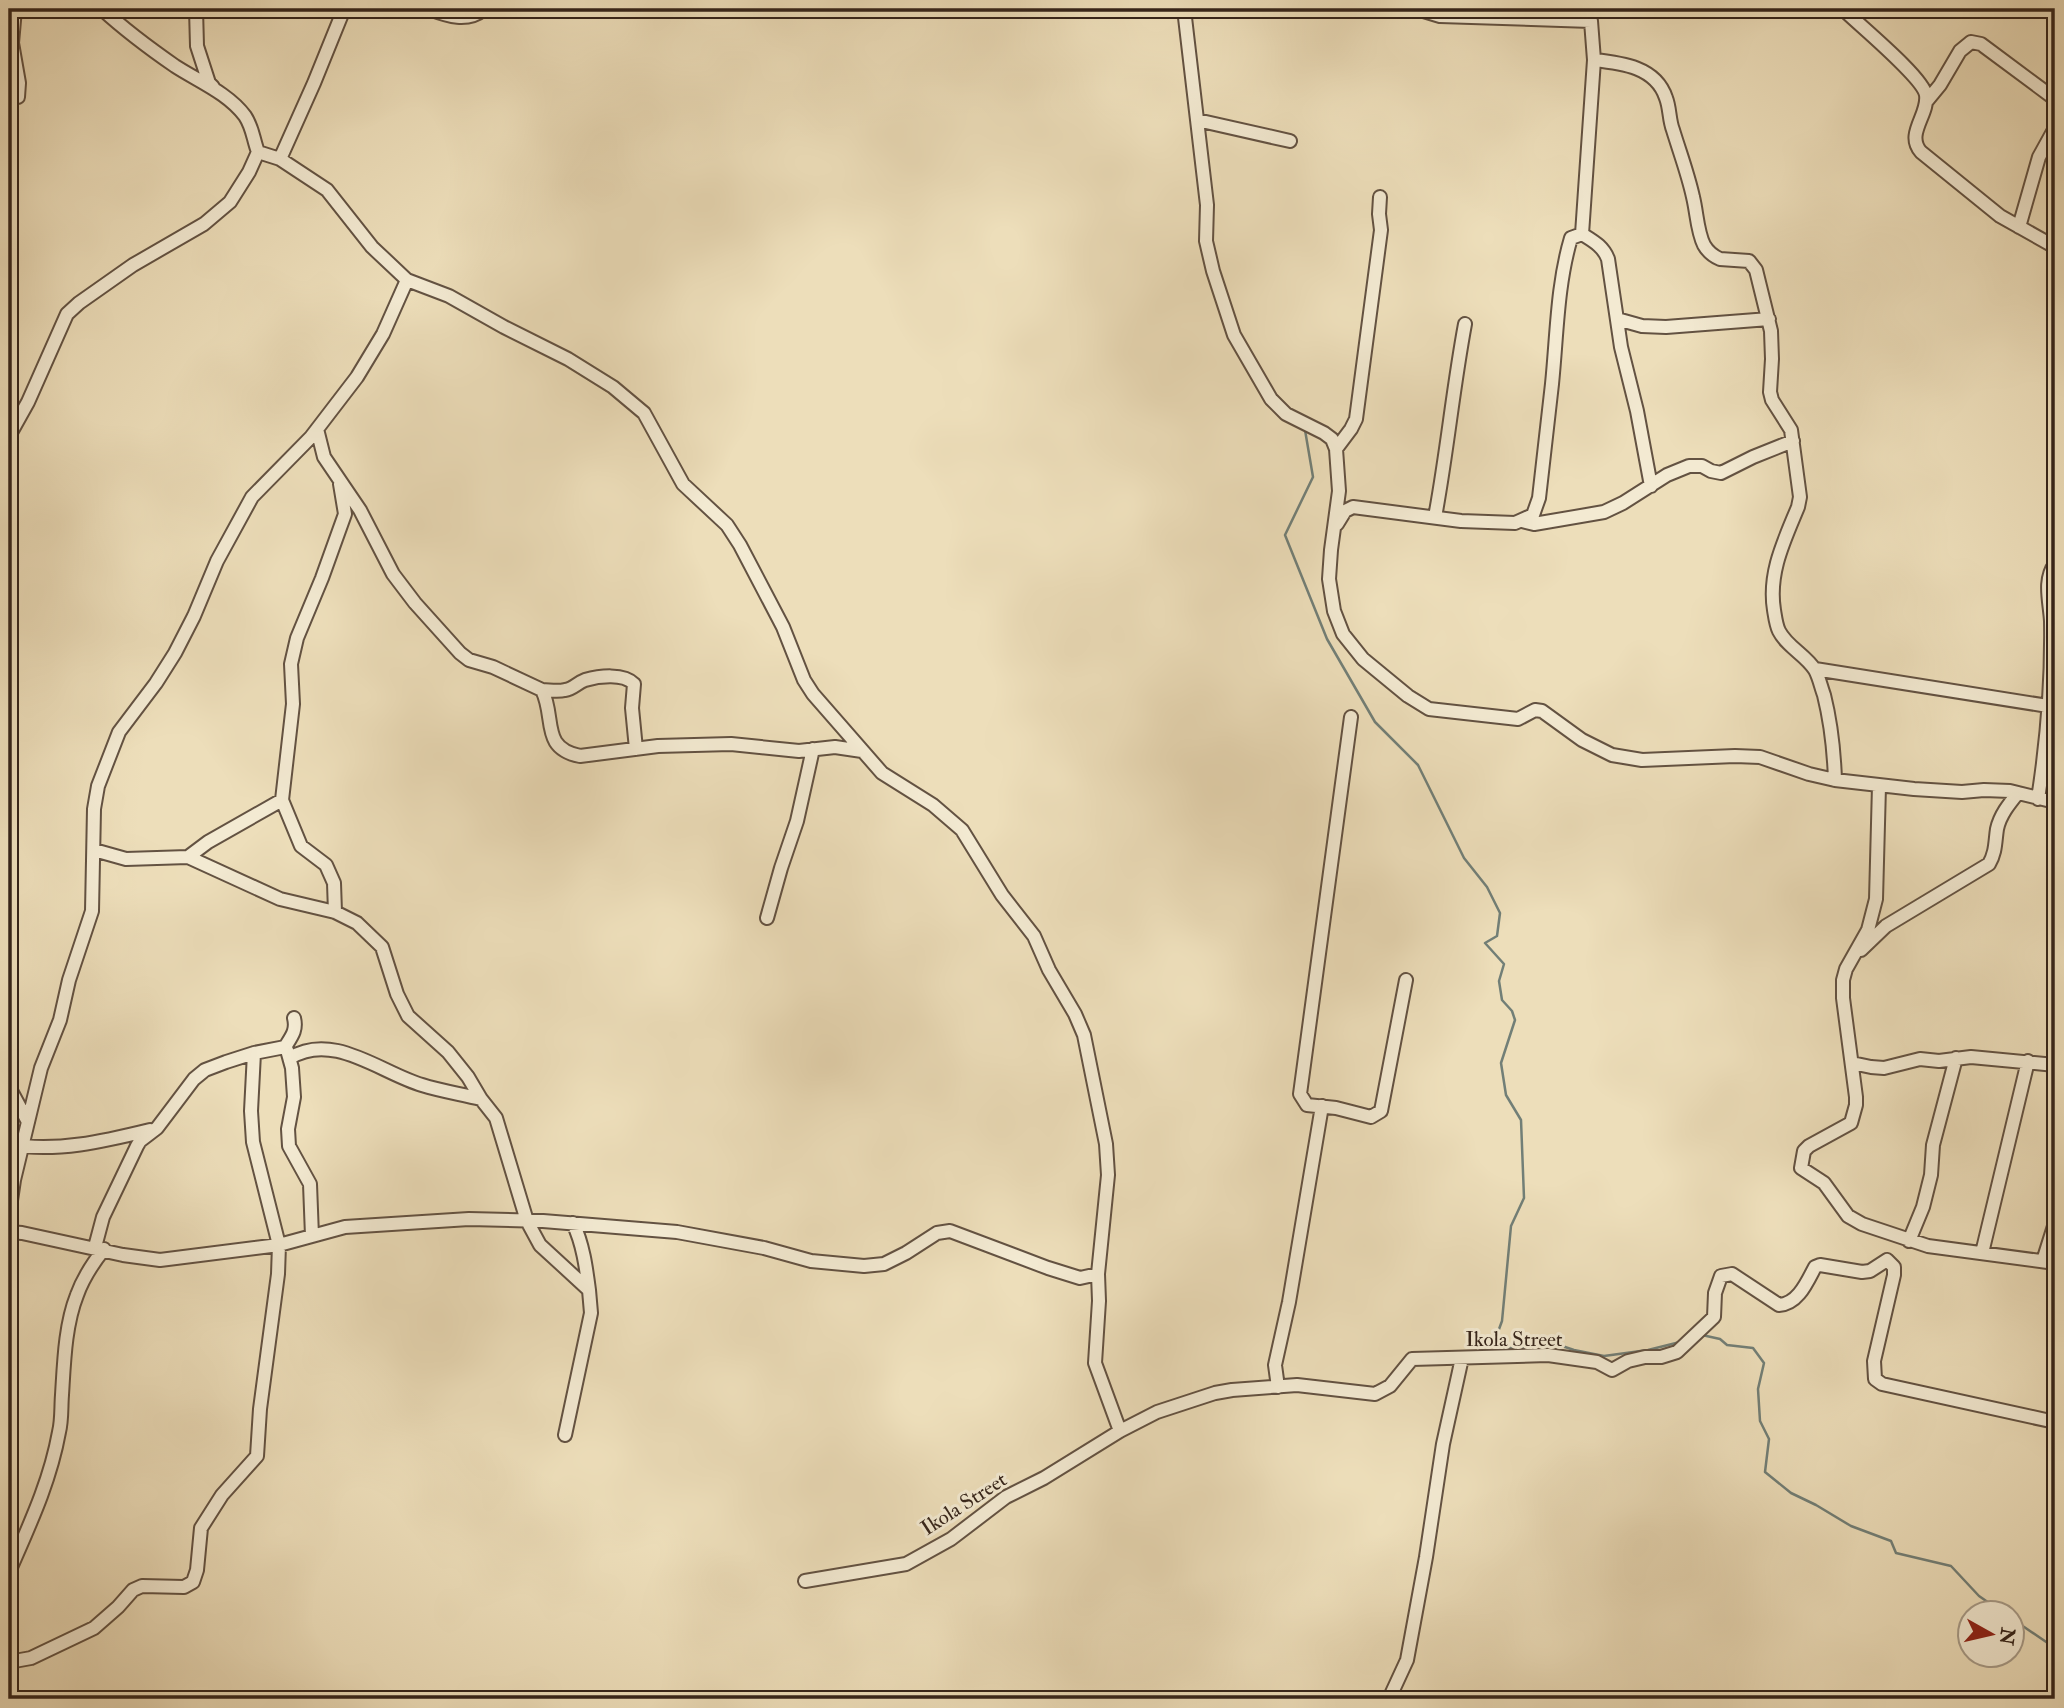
<svg xmlns="http://www.w3.org/2000/svg" width="2064" height="1708" font-family="'IM FELL Double Pica',serif">
	<style>
		.lines { fill: none; stroke-linecap: round; stroke-linejoin: round }
		.stream { stroke: #727f77; stroke-width: 2.5 }
		.minor-casing { stroke: #635242; stroke-width: 16 }
		.minor { stroke: #f3ead2; stroke-width: 12 }
		.labels { text-anchor: middle; dominant-baseline: central; stroke-width: 6; stroke-linejoin: round; paint-order: stroke }
		.street-label { font-size: 21px; fill: #35241a; stroke: #f3ead2 }
	</style>
	<rect width="100%" height="100%" fill="#eddeba"/>
	<filter id="stains"><feTurbulence type="fractalNoise" baseFrequency=".00286" numOctaves="4"/><feColorMatrix values="0 0 0 0 .2 0 0 0 0 .09 0 0 0 0 .02 0 0 0 .5 -.17"/></filter>
	<radialGradient id="worn" r=".72"><stop offset=".6" stop-color="#630" stop-opacity="0"/><stop offset="1" stop-color="#630" stop-opacity=".3"/></radialGradient>
	<g class="lines">
		<path class="stream" d="M1305,430L1313,477L1285,535L1327,639L1375,722L1418,765L1464,858L1487,887L1500,913L1497,936L1485,943L1504,964L1499,981L1502,1000L1512,1011L1515,1020L1501,1063L1506,1095L1521,1120L1524,1198L1511,1226L1502,1321L1495,1340L1504,1348H1522L1550,1342L1574,1350L1604,1356L1648,1350L1680,1342
			M1702,1335L1720,1339L1727,1345L1753,1348L1764,1363L1758,1389L1760,1421L1769,1439L1765,1472L1791,1493L1816,1505L1851,1526L1891,1541L1896,1553L1951,1566L1979,1596L2005,1614
			M2011,1618L2055,1648"/>
		<g class="minor-casing">
			<path id="minor" d="M15,9L12,43L19,83L18,97
				M102,9C125,30 149,48 175,66C198,81 228,93 245,116C253,128 253,139 258,152L280,159
				M196,9L197,46L209,83L213,87
				M344,9L314,83L280,159L327,190L372,247L407,280L449,296L504,327L568,359L613,387L644,413L683,484L727,525L740,545L783,627L804,680L813,694L882,773L933,805L962,830L1002,895L1034,936L1049,970L1075,1014L1084,1035L1106,1144L1108,1175L1098,1274L1099,1301L1095,1363L1120,1431
				M429,9C448,16 467,23 484,9
				M1184,9L1207,205L1206,241L1213,271L1234,335L1271,399L1286,414L1324,433L1332,439L1336,449L1339,491L1331,550L1329,579L1334,611L1343,634L1363,659L1408,696L1429,709L1518,719L1535,710L1542,711L1582,740L1612,755L1642,760L1735,756L1760,757L1809,774L1835,780L1914,789L1962,792L1984,790L2010,791L2055,802
				M1417,9L1440,16L1591,21
				M1843,9C1859,25 1923,77 1926,95C1929,115 1905,134 1921,152L2000,216L2055,247
				M1594,60C1622,63 1656,67 1666,98C1670,108 1669,120 1673,130C1680,153 1688,174 1693,197C1697,213 1697,231 1704,245C1708,252 1713,256 1720,259L1749,261L1756,270L1771,331L1772,359L1770,392L1772,400L1791,430L1800,497L1798,507C1784,541 1768,573 1774,610C1775,616 1776,625 1779,631C1787,647 1806,655 1815,670C1819,677 1821,687 1824,695C1831,723 1834,751 1835,780
				M1926,102L1940,85L1960,51L1971,42L1981,44L2055,99
				M1197,120L1290,141
				M2019,227L2039,157L2055,128
				M1582,234C1593,241 1603,246 1608,259L1621,347L1637,411L1651,486
				M1617,319L1642,326L1666,327L1769,319
				M317,429L324,457L360,510L393,574L415,603L460,653L469,660L493,667L542,690C556,718 540,748 580,756L658,746L731,744L799,751L835,747L862,751
				M9,436L28,402L67,314L79,303L133,265L204,224L230,202L249,172L258,152
				M1336,449L1351,429L1356,419L1381,230L1379,214L1380,197
				M1435,517C1447,453 1453,388 1465,324
				M1522,521L1534,524L1604,512L1623,503L1667,475L1689,466H1702L1711,471L1721,473L1753,457L1793,441
				M1337,524L1345,511L1353,507L1461,521L1515,523L1533,515L1539,498C1543,460 1548,422 1552,384C1557,335 1557,285 1571,238L1582,234L1594,60L1591,21L1586,9
				M1815,669L2048,706
				M542,690C549,690 557,692 565,690C573,689 577,683 585,680C599,676 624,673 634,684L632,708L636,749
				M1351,717L1300,1094L1307,1105L1336,1108L1371,1117L1381,1111L1406,980
				M1879,786L1876,899L1868,930L1846,969L1843,980V998L1856,1097V1105L1851,1123L1809,1146L1804,1151L1801,1168L1824,1183L1848,1216L1862,1224L1928,1246L2055,1263
				M2038,799C2047,741 2052,680 2051,621C2050,602 2043,580 2055,564
				M282,800L301,846L326,865L334,883L335,912
				M94,850L126,859L188,857L280,899L335,912L357,923L382,947L397,994L408,1016L448,1052L468,1077L481,1099L496,1118L527,1221L540,1245L589,1290L591,1313L565,1435
				M188,857L208,842L282,800L293,704L291,664L297,638L322,578L345,514L340,484
				M767,918L781,868L797,821L813,749
				M1861,950L1886,926L1989,864C1996,852 1995,842 1997,829C2000,815 2009,804 2018,793
				M287,1050L292,1068L294,1097L288,1129L289,1146L310,1184L312,1236
				M290,1058C333,1031 381,1073 422,1085C441,1091 461,1094 481,1099
				M1852,1063L1871,1067L1884,1068L1920,1059L1939,1061L1971,1057L2055,1065
				M9,1087L28,1122
				M9,1144C55,1153 105,1141 150,1130
				M9,1214L14,1180L41,1068L60,1020L69,980L92,911L94,809L98,786L119,732L156,683L175,653L194,616L217,561L252,497L311,437L357,377L383,334L407,280
				M573,1223C583,1244 586,1267 589,1290
				M9,1232L22,1233L123,1255L160,1260L279,1245L345,1227L469,1219L543,1221L677,1232L764,1248L811,1261L864,1266L884,1264L906,1253L937,1233L950,1231L1048,1268L1080,1278L1098,1274
				M1909,1241L1923,1207L1931,1175L1933,1145L1956,1058
				M95,1247L103,1217L137,1146L140,1141L157,1128L194,1079L205,1070L226,1062L254,1053L285,1047C292,1036 297,1030 294,1018
				M1982,1253L2028,1061
				M2043,1261L2055,1223
				M1278,1387L1275,1365L1289,1302L1322,1106
				M9,1572C29,1526 50,1482 59,1432C62,1420 61,1407 62,1395C64,1363 65,1325 77,1295C83,1278 93,1263 104,1249
				M805,1581L906,1564L951,1539L1006,1497L1044,1478L1120,1431L1157,1412L1215,1393L1232,1390L1297,1385L1375,1394L1390,1386L1412,1359L1548,1355L1597,1362L1612,1370L1628,1361L1645,1357H1661L1677,1352L1714,1317L1715,1293L1721,1276L1732,1274L1779,1305C1798,1304 1807,1282 1815,1267L1820,1265L1862,1272L1870,1271L1887,1260L1894,1267V1275L1874,1361L1875,1379L1882,1384L2055,1422
				M9,1608V1613
				M9,1662L31,1658L94,1628L118,1607L133,1590L142,1586L184,1587L193,1582L197,1570L201,1528L222,1495L257,1456L260,1409L278,1274L279,1245L253,1142L251,1111L254,1053
				M1389,1699L1407,1660L1426,1557L1443,1444L1462,1358"/>
		</g>
		<use href="#minor" class="minor"/>
	</g>
	<g class="labels">
		<g class="street-label">
			<text x="1514" y="1339">Ikola Street</text>
			<text transform="translate(964 1504) rotate(-33)">Ikola Street</text>
		</g>
	</g>
	<rect width="2064" height="1708" fill="none" stroke="#eddeba" stroke-width="35"/>
	<rect x="10" y="10" width="2043" height="1687" fill="none" stroke="#35241a" stroke-width="3.5"/>
	<rect x="18" y="18" width="2029" height="1673" fill="none" stroke="#35241a" stroke-width="2"/>
	<g transform="translate(1991 1634) rotate(98)"><circle r="33" fill="#f3ead2" stroke="#a79b88" stroke-width="2"/>
	<path d="M0-5L12 26L0 18L-12 26Z" fill="#8f2418"/>
	<text y="-10" font-size="19" font-weight="bold" text-anchor="middle" fill="#35241a">N</text>
	</g>
	<rect width="100%" height="100%" filter="url(#stains)"/>
	<rect width="100%" height="100%" fill="url(#worn)"/>
</svg>
